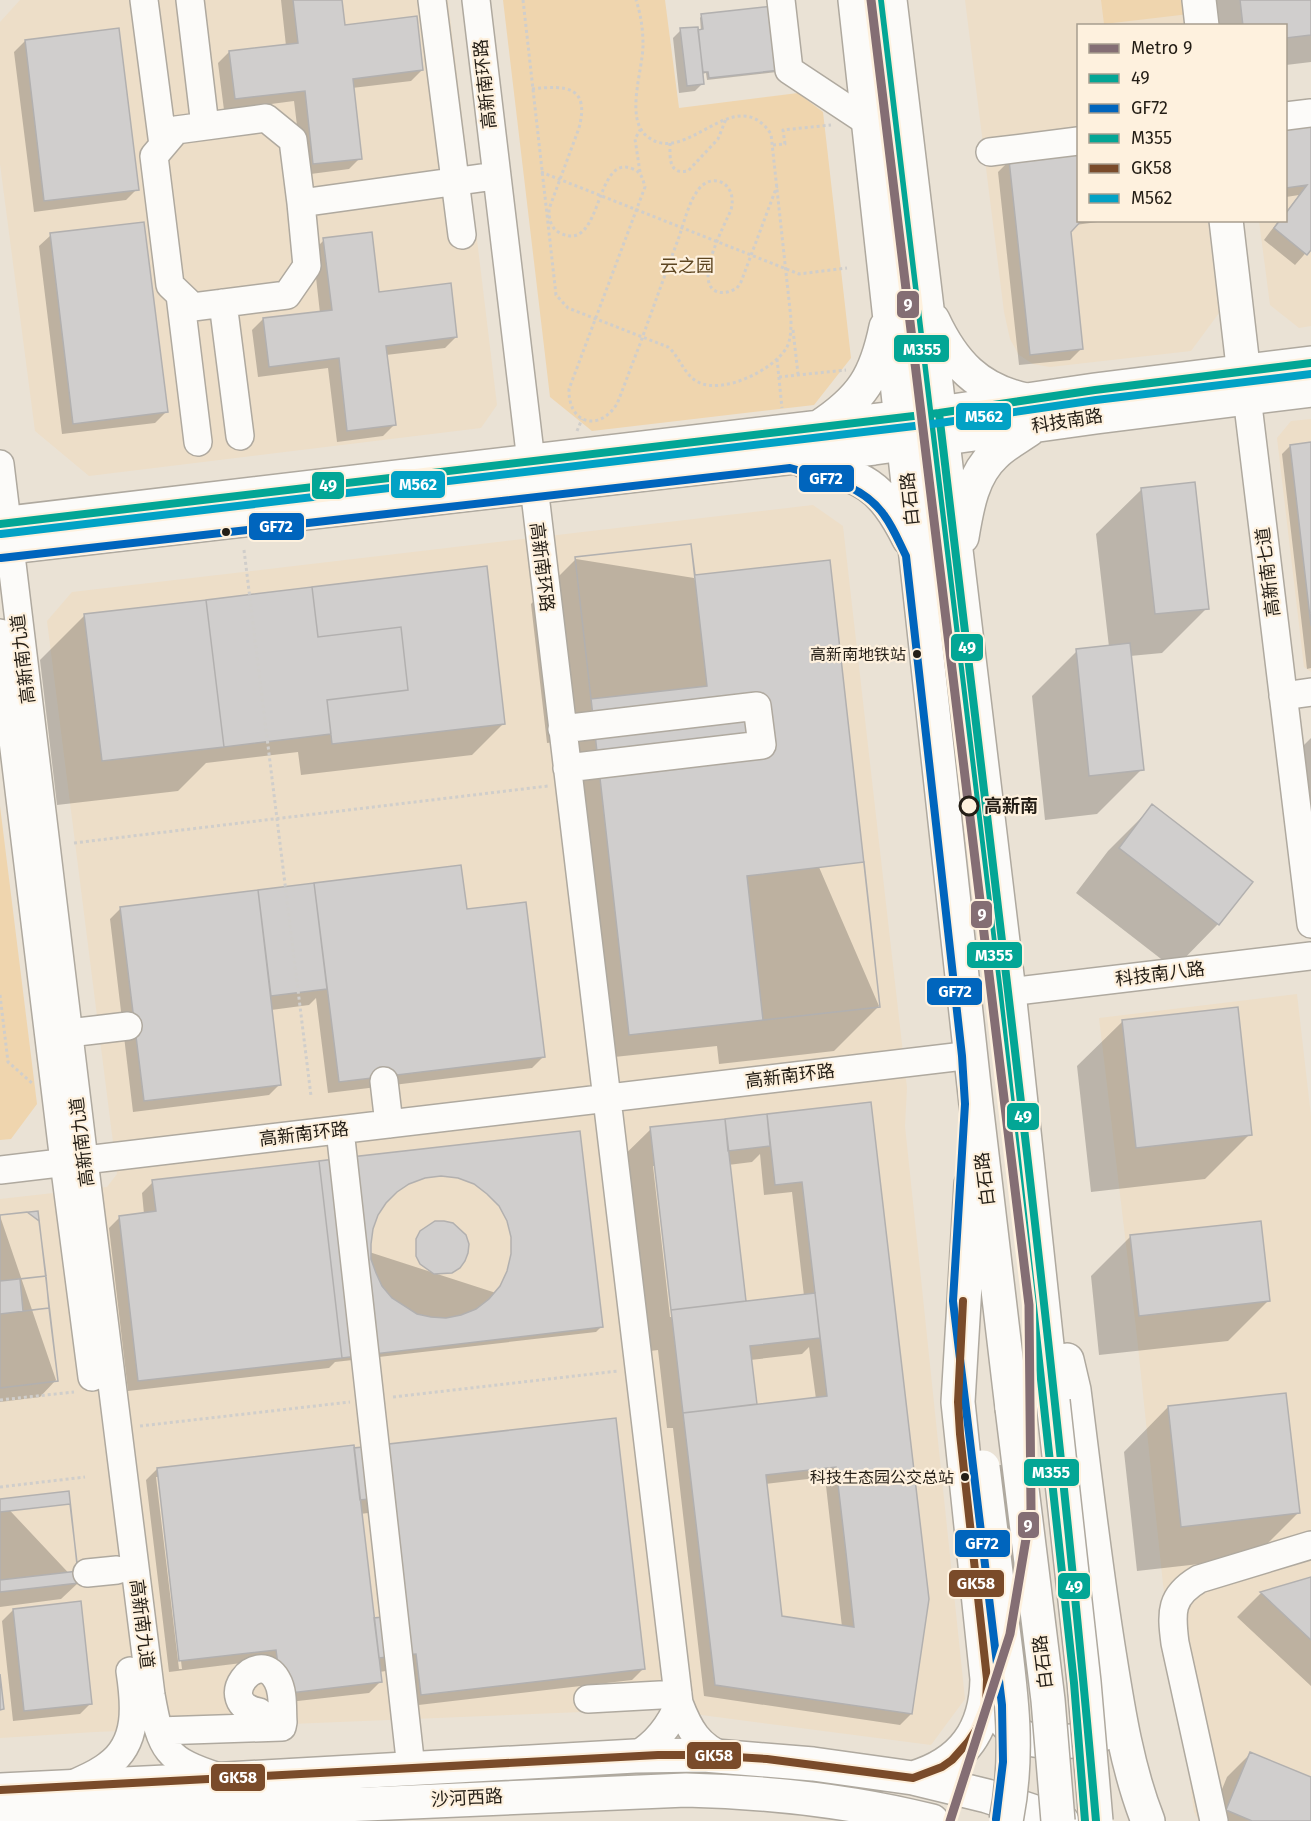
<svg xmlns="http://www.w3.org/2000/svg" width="1311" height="1821" font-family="'Fira Sans','Noto Sans SC',sans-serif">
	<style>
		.built { fill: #eddec8 }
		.green { fill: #efd5ae }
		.shadow { fill: #0003; fill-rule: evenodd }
		.building { fill: #d0cecd; stroke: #b2b0af; stroke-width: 1.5; fill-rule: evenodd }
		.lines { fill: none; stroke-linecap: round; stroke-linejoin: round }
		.minor-casing { stroke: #afa99f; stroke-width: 30 }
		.major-casing { stroke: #afa99f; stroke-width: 36 }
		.path { stroke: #d0cecb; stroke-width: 3; stroke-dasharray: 3 3; stroke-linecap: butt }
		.minor { stroke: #fcfbf9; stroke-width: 27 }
		.major { stroke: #fcfbf9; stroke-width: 33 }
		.major-bridge-casing { stroke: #afa99f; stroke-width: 36; stroke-linecap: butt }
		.major-bridge { stroke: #fcfbf9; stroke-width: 33 }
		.bus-1-casing { stroke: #fef1de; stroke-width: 12 }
		.bus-2-casing { stroke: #fef1de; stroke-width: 12 }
		.bus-3-casing { stroke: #fef1de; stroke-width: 12 }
		.bus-4-casing { stroke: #fef1de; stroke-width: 12 }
		.bus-5-casing { stroke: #fef1de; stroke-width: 12 }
		.bus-1 { stroke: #03a695; stroke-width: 8 }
		.bus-2 { stroke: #0065bd; stroke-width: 8 }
		.bus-3 { stroke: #03a695; stroke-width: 8 }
		.bus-4 { stroke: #7a4b2a; stroke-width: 8 }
		.bus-5 { stroke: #02a2c5; stroke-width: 8 }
		.metro-1-casing { stroke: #fef1de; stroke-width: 14 }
		.metro-1 { stroke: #846e74; stroke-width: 9 }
		.bus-dot { fill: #241e16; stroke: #fef1de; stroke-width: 2 }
		.stop-dot { fill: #fef1de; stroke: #241e16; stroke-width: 3 }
		.labels { text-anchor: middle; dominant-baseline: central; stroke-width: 4.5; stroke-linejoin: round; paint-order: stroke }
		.bus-label { font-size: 16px; fill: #241e16; stroke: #fef1de; text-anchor: end }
		.street-label { font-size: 18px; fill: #241e16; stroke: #fef1de }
		.park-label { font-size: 18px; fill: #5e4621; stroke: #fef1de }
		.stop-label { font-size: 18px; font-weight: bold; fill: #241e16; stroke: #fef1de; text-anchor: start }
		.line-badge { stroke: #fef1de; stroke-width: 2 }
		.badge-label { font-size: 16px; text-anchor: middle; font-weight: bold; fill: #fff }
	</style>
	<rect width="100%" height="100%" fill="#eae2d5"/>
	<path class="built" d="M20,0H448L497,405L481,428L89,476L35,431L0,164V22Z
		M965,0H1180L1184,25L1078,26V220L1208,221L1219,313L1191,351L1050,367L1033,364L1019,355L1010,339L1004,312Z
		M1311,113V326L1299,328L1270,305L1259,221L1286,220V116Z
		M1311,419V672L1304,667L1277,438L1291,421Z
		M813,505L843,526L907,1088L905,1126L965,1699L931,1745L656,1709L95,1732L0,1738V1199L107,1187L117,1174L47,621L72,592Z
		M1297,994L1311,1116V1821H1199L1194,1812L1163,1584L1137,1337L1099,1018Z"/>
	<path class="green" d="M503,0H665L679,108L798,93L823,112L851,358L814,405L592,431L550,397Z
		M1101,0H1188L1189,14L1104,24Z
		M0,806L37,1104L11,1139L0,1140Z"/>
	<path class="shadow" d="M281,0H341L344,26L422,70L411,81L352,88L360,158L349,169L303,175L294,101L224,110L218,63L229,52L286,46Z
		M1206,0H1311V62L1286,65V26H1209Z
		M702,15L777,72L707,80L706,73L702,74L703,83L695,91L679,93L673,38L681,30L701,31L700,18Z
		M25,41L137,189L126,200L34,212L14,52Z
		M1311,127V247L1295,265L1264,240L1279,220H1286V212L1299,195L1286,197V130Z
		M1078,154V220H1113L1075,225L1069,232L1081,349L1070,360L1019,365L998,172L1009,161Z
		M51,235L166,412L155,423L62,434L39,246Z
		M324,240L378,293L456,337L445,348L386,355L394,425L383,436L337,442L328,368L258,377L252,330L263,319L320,313L313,251Z
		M1311,444V668L1307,669L1282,454L1290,446Z
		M1141,490L1207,608L1162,653L1130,656L1142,769L1097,814L1045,820L1032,696L1077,651L1109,647L1096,534Z
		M576,559L694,578L879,1006L834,1051L719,1064L717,1046L605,1058L570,740L547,743L531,604Z
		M85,615L504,723L472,755L301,775L298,752L206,763L178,791L57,805L40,660Z
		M1311,738V873L1289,760Z
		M1153,806L1218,924L1174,969L1076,893L1108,851Z
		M460,867L465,911L543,1057L532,1068L328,1093L316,998L309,1005L271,1010L280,1084L269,1095L133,1112L110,919L121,908Z
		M1122,1022L1250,1134L1205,1179L1091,1192L1077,1066Z
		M869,1103L911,1714L900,1725L704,1696L673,1428H667L658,1350L627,1354L606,1173L651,1129ZM760,1154L764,1195L792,1192L804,1296L741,1303L744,1300L728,1165L752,1162ZM653,1166H656L673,1317H670ZM809,1347L816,1399L753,1406L755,1403L750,1360L802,1354ZM825,1477L842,1627L781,1617L765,1484Z
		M153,1182L601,1327L596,1332L335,1362L329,1368L128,1391L109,1228L120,1217L144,1214L142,1193Z
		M0,1216L56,1380L40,1397L0,1402Z
		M1131,1236L1268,1301L1228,1341L1099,1355L1091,1276Z
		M1168,1407L1298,1513L1253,1558L1137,1571L1124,1452Z
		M353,1450L643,1669L632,1680L410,1706L391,1666L386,1671L379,1672L380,1682L369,1693L271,1704L266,1660L169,1672L146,1480L157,1469ZM156,1477H159L182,1669H179ZM375,1506L388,1618L373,1620L360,1514L368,1513Z
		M0,1500L78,1583L61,1599L0,1607Z
		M1311,1578V1686L1237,1617L1260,1594Z
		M13,1610L91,1703L80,1714L13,1721L2,1621Z
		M1251,1753L1311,1779V1821H1209L1227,1777Z"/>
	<path class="building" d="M293,0H342L345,25L417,16L423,70L353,79L362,159L313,164L305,91L235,99L229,51L298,43Z
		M1240,0H1311V35L1286,38V26H1243Z
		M773,6L781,70L709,78L708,72H703L698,30L703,29L701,14Z
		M698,27L704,84L687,86L680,28Z
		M119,28L139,190L44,201L25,40Z
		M1311,125V250L1307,255L1274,228L1280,220H1286V213L1307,185L1286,188V128Z
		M1078,152V220H1082L1071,232L1083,349L1030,355L1009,160Z
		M144,222L168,412L73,424L50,233Z
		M372,232L379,292L451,283L457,337L386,346L396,425L347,431L339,358L269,367L263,318L332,310L323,238Z
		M1311,442V626L1290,445Z
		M1195,482L1209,609L1155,614L1141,488Z
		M691,544L707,686L591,699L575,557Z
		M691,544L695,575L830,560L880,1007L629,1035L575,557Z
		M487,566L505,724L332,744L327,700L408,690L401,627L318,637L312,587Z
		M312,587L318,637L401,627L408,690L327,700L331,734L224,747L206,600Z
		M206,600L224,747L102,761L84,614Z
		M1130,643L1144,770L1089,776L1076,649Z
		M1152,804L1253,882L1219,925L1119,848Z
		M864,862L880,1007L763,1020L747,876Z
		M461,865L467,909L526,902L545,1057L339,1082L314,883Z
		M314,883L327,989L271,996L258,890Z
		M258,890L281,1085L144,1101L120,907Z
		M1238,1007L1252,1135L1136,1148L1122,1020Z
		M871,1102L929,1599L912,1714L715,1685L683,1413L827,1396L802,1182L775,1185L767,1114ZM836,1467L846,1553L854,1627L782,1616L766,1475Z
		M767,1114L770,1146L728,1151L725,1119Z
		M725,1119L746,1301L671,1310L650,1127Z
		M580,1131L603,1327L374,1354L351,1157Z
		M351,1157L374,1354L342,1358L319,1161Z
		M319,1161L342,1358L138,1381L119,1216L156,1211L152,1180Z
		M441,1176L458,1178L474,1184L487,1194L499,1206L507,1221L511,1237V1254L507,1271L500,1286L489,1299L476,1309L461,1315L446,1318L431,1317L417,1314L392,1298L382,1286L376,1273L371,1259V1244L373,1229L378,1215L386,1203L397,1192L409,1184L425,1178ZM435,1221H444L453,1223L466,1235L469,1244L468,1253L465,1261L460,1268L452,1273L434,1274L420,1264L416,1256V1239L420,1231Z
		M38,1211L58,1381L0,1388V1215Z
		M27,1212L39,1221L46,1276L0,1281V1215Z
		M1261,1221L1270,1301L1139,1316L1130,1235Z
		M46,1276L49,1308L23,1311L20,1279Z
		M815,1293L820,1338L750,1346L757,1404L683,1413L671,1310Z
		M49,1308L58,1381L0,1388V1314Z
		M1286,1393L1300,1513L1181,1527L1168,1406Z
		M616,1418L645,1669L421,1695L416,1654L404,1655L380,1445Z
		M354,1445L382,1682L282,1694L276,1650L179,1661L157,1468Z
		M380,1445L386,1497L360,1500L354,1448Z
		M69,1491L79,1583L0,1592V1499Z
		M70,1504L78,1571L0,1580V1512Z
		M1311,1577V1640L1260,1592Z
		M81,1601L92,1704L24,1711L13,1609Z
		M400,1615L404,1655L379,1658L374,1618Z
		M0,1674L4,1709L0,1710Z
		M1250,1752L1311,1777V1821H1252L1226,1810Z"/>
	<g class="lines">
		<g class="minor-casing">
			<path id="minor" d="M144,0L163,145
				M190,0L205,126
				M432,0L462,235
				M476,0L679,1703C689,1729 698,1746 725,1757
				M781,0L789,70L869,123
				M1286,116L1311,113
				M990,152L1078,141
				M301,203L307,266L287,295L193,307L170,285L154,156L176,130L266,118L293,140L301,203L495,176
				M180,295L198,442
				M223,303L240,436
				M1247,397L1311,924
				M0,464L84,1160L151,1695C161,1751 166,1760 219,1777
				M0,633L64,1162L92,1377
				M1283,696L1311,692
				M562,729L757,706L762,745L567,768
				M1009,992L1311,956
				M69,1033L128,1026
				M384,1081L389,1124
				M340,1130L411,1768
				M0,1170L972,1055
				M87,1573L117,1570
				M588,1699L678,1694
				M159,1731L282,1727L283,1722C282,1709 284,1692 277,1680C258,1645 212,1703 259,1712
				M635,1756C657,1743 670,1726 679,1703
				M71,1785C83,1779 97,1774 108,1765C139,1743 135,1704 130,1671
				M1214,1821L1175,1643C1171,1612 1170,1596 1199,1579L1311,1545"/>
		</g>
		<g class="major-casing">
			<path id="major" d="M855,0L976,1104L1012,1408
				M890,0L1009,992L1053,1401
				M1199,0L1202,26
				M1226,220L1246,392
				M933,320C953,363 978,390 1026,400
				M819,427C862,399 876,376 886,327
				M804,461C863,478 880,482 909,539
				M0,524L939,413L1095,390L1311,363
				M962,537C967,507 972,475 995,454C1005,444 1019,437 1030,429
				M0,548L874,448L1096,417L1311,390
				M1067,1360L1074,1390C1085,1477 1095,1565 1109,1652C1118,1709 1127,1768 1148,1821
				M997,1711C1004,1722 1012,1731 1023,1737C1039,1744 1086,1743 1102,1734C1106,1732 1109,1728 1111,1724
				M913,1778C963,1763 986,1730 987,1679L958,1402L971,1184
				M0,1790L227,1779L635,1756L704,1755L813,1764L913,1778L987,1796L1062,1821
				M0,1820L686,1790C770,1792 851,1801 932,1821"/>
		</g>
		<path class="path" d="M523,0L556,295L568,308L668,347C680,357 684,375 698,382C723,395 774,370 787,347C791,338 791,329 791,319L771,134C735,80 687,167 648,137C624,120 643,70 643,45C643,30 641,15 636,0
			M532,89C566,85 590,86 579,128L549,209C549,218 550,228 560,233C603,255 594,152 633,169C641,172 643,179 645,187L569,389C568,423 598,433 617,404C625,384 632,364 640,344C653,308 666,272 679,237C684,222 689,202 698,190C712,171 738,183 731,210C724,226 696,278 714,290C721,295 730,292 737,288L741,282L777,186
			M670,143C670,157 668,175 688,171L718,139L726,119
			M773,145L785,144L783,130L831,125
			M541,172L799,274L847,268
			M640,172L635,139L640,130
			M793,330L798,374
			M777,359L782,408
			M779,377L846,370
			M577,431L582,419
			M244,550L311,1096
			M74,843L548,786
			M0,995L8,1062L32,1083
			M393,1397L618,1371
			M0,1400L74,1392
			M140,1426L350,1402
			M0,1487L85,1477"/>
		<use href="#minor" class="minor"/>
		<use href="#major" class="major"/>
		<g class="major-bridge-casing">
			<path id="major-bridge" d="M1053,1401L1084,1682L1096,1821
				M1012,1408L1048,1700L1058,1821
				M983,1467C989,1518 996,1570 1002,1621C1011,1690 1020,1752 1006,1821"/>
		</g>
		<use href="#major-bridge" class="major-bridge"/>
		<g class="bus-1-casing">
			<path id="bus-1" d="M939,413C994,882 1055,1351 1096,1821
				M0,524L939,413L1095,390L1311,363"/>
		</g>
		<g class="bus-2-casing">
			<path id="bus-2" d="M1,558L790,468C824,478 862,484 884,515C893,527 899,542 906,556L962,1056L965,1104L953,1301L1002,1705L1003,1762L996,1819"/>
		</g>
		<g class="bus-3-casing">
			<path id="bus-3" d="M880,1L999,993L1074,1683L1085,1821"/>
		</g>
		<g class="bus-4-casing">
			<path id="bus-4" d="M0,1790L658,1755H704L767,1759L913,1778L942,1767L952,1760L968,1742L976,1730L986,1707L987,1679L960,1434L958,1402L963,1301"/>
		</g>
		<g class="bus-5-casing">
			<path id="bus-5" d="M1,534L940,423L1096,400L1311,374"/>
		</g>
		<use href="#bus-1" class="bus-1"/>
		<use href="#bus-2" class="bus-2"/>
		<use href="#bus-3" class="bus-3"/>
		<use href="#bus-4" class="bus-4"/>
		<use href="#bus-5" class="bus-5"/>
		<g class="metro-1-casing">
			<path id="metro-1" d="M871,0L1029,1305L1031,1509L1010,1634L950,1821"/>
		</g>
		<use href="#metro-1" class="metro-1"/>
	</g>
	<g class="bus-dot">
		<circle cx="226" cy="532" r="5"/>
		<circle cx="917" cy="654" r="5"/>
		<circle cx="965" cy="1477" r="5"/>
	</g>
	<circle class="stop-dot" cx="969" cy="806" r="9"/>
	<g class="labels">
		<g class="bus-label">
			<text x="906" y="654">高新南地铁站</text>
			<text x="954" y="1477">科技生态园公交总站</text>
		</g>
		<g class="street-label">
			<text transform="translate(485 84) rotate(-96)">高新南环路</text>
			<text transform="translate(1067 421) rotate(-9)">科技南路</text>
			<text transform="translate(910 499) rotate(-96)">白石路</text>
			<text transform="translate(542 567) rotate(83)">高新南环路</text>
			<text transform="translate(1268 572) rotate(-97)">高新南七道</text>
			<text transform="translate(23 659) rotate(-97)">高新南九道</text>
			<text transform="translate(1160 974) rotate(-7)">科技南八路</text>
			<text transform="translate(790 1076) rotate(-7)">高新南环路</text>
			<text transform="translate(304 1134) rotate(-7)">高新南环路</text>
			<text transform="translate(82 1142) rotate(-97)">高新南九道</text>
			<text transform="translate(985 1179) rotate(-97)">白石路</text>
			<text transform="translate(142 1624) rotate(83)">高新南九道</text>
			<text transform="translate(1043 1662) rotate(-97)">白石路</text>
			<text transform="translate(467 1798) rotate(-3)">沙河西路</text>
		</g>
		<g class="park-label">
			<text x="687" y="266">云之园</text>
		</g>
		<g class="stop-label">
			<text x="984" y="806">高新南</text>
		</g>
	</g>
	<g class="line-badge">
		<rect x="896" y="290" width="24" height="29" rx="6" fill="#846e74"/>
		<rect x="893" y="334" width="57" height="29" rx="6" fill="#03a695"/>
		<rect x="955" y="402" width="57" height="29" rx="6" fill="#02a2c5"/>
		<rect x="798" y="464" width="57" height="29" rx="6" fill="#0065bd"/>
		<rect x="390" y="470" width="56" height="29" rx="6" fill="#02a2c5"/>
		<rect x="311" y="471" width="34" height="29" rx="6" fill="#03a695"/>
		<rect x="248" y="512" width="57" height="29" rx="6" fill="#0065bd"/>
		<rect x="950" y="633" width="34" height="29" rx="6" fill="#03a695"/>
		<rect x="970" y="900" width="23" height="29" rx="6" fill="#846e74"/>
		<rect x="966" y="941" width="57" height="28" rx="6" fill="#03a695"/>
		<rect x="926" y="977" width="57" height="29" rx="6" fill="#0065bd"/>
		<rect x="1006" y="1102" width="34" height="29" rx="6" fill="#03a695"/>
		<rect x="1023" y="1458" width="57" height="29" rx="6" fill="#03a695"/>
		<rect x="1017" y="1511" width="23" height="28" rx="6" fill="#846e74"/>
		<rect x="954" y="1529" width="57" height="29" rx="6" fill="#0065bd"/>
		<rect x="948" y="1569" width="57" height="29" rx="6" fill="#7a4b2a"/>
		<rect x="1057" y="1572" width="34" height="28" rx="6" fill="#03a695"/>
		<rect x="686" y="1741" width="56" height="29" rx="6" fill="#7a4b2a"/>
		<rect x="210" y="1763" width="56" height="29" rx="6" fill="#7a4b2a"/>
	</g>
	<g class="badge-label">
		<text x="908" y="310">9</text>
		<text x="922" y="355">M355</text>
		<text x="984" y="422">M562</text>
		<text x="826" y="484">GF72</text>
		<text x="418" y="490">M562</text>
		<text x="328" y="491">49</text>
		<text x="276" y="532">GF72</text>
		<text x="967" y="653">49</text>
		<text x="982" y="920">9</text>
		<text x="994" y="961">M355</text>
		<text x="955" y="997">GF72</text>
		<text x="1023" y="1122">49</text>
		<text x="1051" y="1478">M355</text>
		<text x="1028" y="1531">9</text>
		<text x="982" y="1549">GF72</text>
		<text x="976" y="1589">GK58</text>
		<text x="1074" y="1592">49</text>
		<text x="714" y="1761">GK58</text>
		<text x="238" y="1783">GK58</text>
	</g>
	<rect x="1077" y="24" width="210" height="198" fill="#fef1de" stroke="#a79d8e" stroke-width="1.5"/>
	<rect x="1089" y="44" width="30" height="9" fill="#846e74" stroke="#a79d8e" stroke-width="1.5"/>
	<text x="1131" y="54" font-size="18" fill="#241e16">Metro 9</text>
	<rect x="1089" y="74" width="30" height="9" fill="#03a695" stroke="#a79d8e" stroke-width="1.5"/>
	<text x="1131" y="84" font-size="18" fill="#241e16">49</text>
	<rect x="1089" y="104" width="30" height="9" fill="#0065bd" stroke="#a79d8e" stroke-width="1.5"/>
	<text x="1131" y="114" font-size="18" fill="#241e16">GF72</text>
	<rect x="1089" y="134" width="30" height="9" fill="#03a695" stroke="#a79d8e" stroke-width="1.5"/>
	<text x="1131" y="144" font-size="18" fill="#241e16">M355</text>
	<rect x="1089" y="164" width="30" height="9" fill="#7a4b2a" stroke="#a79d8e" stroke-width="1.5"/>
	<text x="1131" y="174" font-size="18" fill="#241e16">GK58</text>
	<rect x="1089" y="194" width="30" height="9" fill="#02a2c5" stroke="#a79d8e" stroke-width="1.5"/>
	<text x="1131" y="204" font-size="18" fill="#241e16">M562</text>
</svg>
